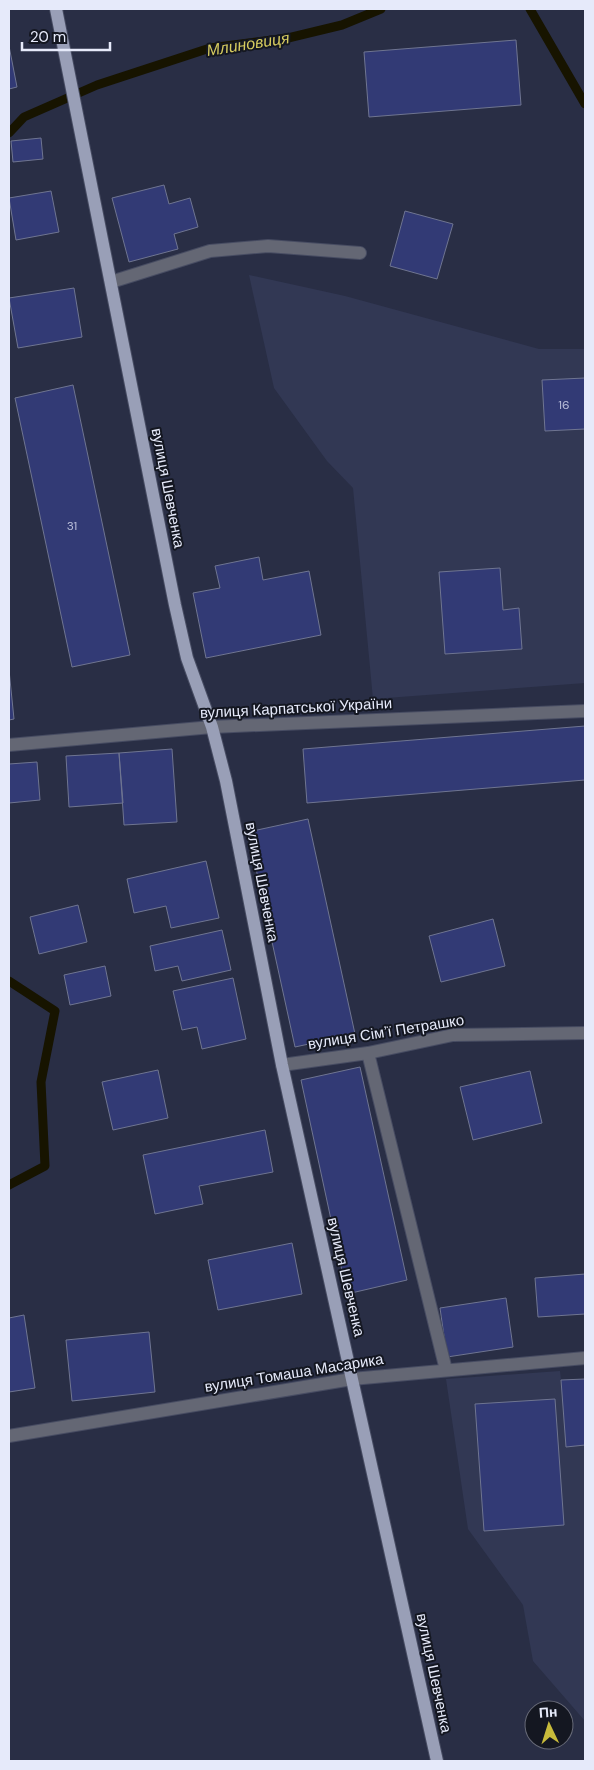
<svg xmlns="http://www.w3.org/2000/svg" width="594" height="1770" font-family="'DM Sans',sans-serif">
	<style>
		.built { fill: #323854 }
		.lines { fill: none; stroke-linecap: round; stroke-linejoin: round }
		.stream { stroke: #171400; stroke-width: 9 }
		.building { fill: #323a75; stroke: #6f7591 }
		.minor-casing { stroke: #474c62; stroke-width: 14 }
		.major-casing { stroke: #474c62; stroke-width: 14 }
		.minor { stroke: #646774; stroke-width: 12 }
		.major { stroke: #999fb7; stroke-width: 12 }
		.labels { text-anchor: middle; dominant-baseline: central; stroke-width: 4; stroke-linejoin: round; paint-order: stroke }
		.number-label { font-size: 12px; fill: #b9bed9 }
		.street-label { font-size: 15px; fill: #e6eafa; stroke: #141721 }
		.water-label { font-size: 16px; font-style: italic; fill: #d6cb5f; stroke: #141721 }
	</style>
	<rect width="100%" height="100%" fill="#292e45"/>
	<path class="built" d="M249,275L345,296L539,349H585V683L373,699L353,488L327,461L274,388Z
		M560,1371L561,1380L585,1379V1721L533,1661L523,1605L468,1529L446,1379Z"/>
	<g class="lines">
		<path class="stream" d="M530,9L585,104
			M9,133L24,117L97,85L210,48L288,38L342,25L381,9
			M9,981L55,1011L41,1082L45,1166L9,1185"/>
	</g>
	<path class="building" d="M516,40L521,105L369,117L364,52Z
		M9,46L17,87L9,89Z
		M41,138L43,159L13,162L11,141Z
		M164,185L169,204L190,198L198,227L174,234L178,249L129,262L112,198Z
		M51,191L59,232L16,240L9,198Z
		M405,211L453,224L437,279L390,266Z
		M74,288L82,337L18,348L9,298Z
		M585,378V429L545,431L542,380Z
		M73,385L130,655L72,667L15,398Z
		M259,557L263,580L309,571L321,635L206,658L193,593L220,588L215,566Z
		M500,568L503,610L519,608L522,649L445,654L439,572Z
		M9,670L14,719L9,720Z
		M585,726V780L307,803L303,749Z
		M172,749L177,822L124,825L119,753Z
		M119,753L123,803L69,807L66,756Z
		M37,762L40,800L9,803V764Z
		M308,819L355,1034L295,1047L248,832Z
		M206,861L219,918L171,928L166,906L134,913L127,879Z
		M78,905L87,942L39,954L30,917Z
		M493,919L505,966L441,982L429,936Z
		M222,930L231,970L182,981L178,966L155,971L150,946Z
		M105,966L111,996L70,1005L64,975Z
		M233,978L246,1039L202,1049L197,1027L182,1030L173,991Z
		M360,1067L407,1280L347,1294L301,1080Z
		M158,1070L168,1118L113,1130L102,1082Z
		M530,1071L542,1123L473,1140L460,1087Z
		M265,1130L273,1172L199,1186L203,1204L155,1214L143,1155Z
		M292,1243L302,1294L218,1310L208,1260Z
		M585,1274V1314L538,1317L535,1278Z
		M506,1298L513,1347L447,1357L440,1308Z
		M24,1315L35,1388L9,1392V1318Z
		M149,1332L155,1392L72,1401L66,1340Z
		M585,1379V1445L566,1447L561,1380Z
		M555,1399L564,1525L484,1531L475,1404Z"/>
	<g class="lines">
		<g class="minor-casing">
			<path id="minor" d="M111,282L210,251L268,246L360,253
				M9,745L212,727L585,711
				M368,1053L446,1370
				M282,1065L368,1053L453,1035L585,1033
				M9,1436L352,1379L585,1358"/>
		</g>
		<g class="major-casing">
			<path id="major" d="M56,9L175,605L187,658L212,727L226,781L282,1065L437,1761"/>
		</g>
		<use href="#minor" class="minor"/>
		<use href="#major" class="major"/>
	</g>
	<g class="labels">
		<g class="number-label">
			<text x="564" y="405">16</text>
			<text x="72" y="526">31</text>
		</g>
		<g class="street-label">
			<text transform="translate(168 488) rotate(79)">вулиця Шевченка</text>
			<text transform="translate(296 708) rotate(-3)">вулиця Карпатської України</text>
			<text transform="translate(262 882) rotate(79)">вулиця Шевченка</text>
			<text transform="translate(386 1032) rotate(-9)">вулиця Сімʼї Петрашко</text>
			<text transform="translate(346 1277) rotate(77)">вулиця Шевченка</text>
			<text transform="translate(294 1373) rotate(-9)">вулиця Томаша Масарика</text>
			<text transform="translate(434 1673) rotate(78)">вулиця Шевченка</text>
		</g>
		<g class="water-label">
			<text transform="translate(248 44) rotate(-9)">Млиновиця</text>
		</g>
	</g>
	<rect width="594" height="1770" fill="none" stroke="#e6eafa" stroke-width="20"/>
	<g transform="translate(549 1725) rotate(356)"><circle r="24" fill="#141721" stroke="#686b78"/>
	<path d="M0-4L9 19L0 12L-9 19Z" fill="#c8bb3b"/>
	<text y="-8" font-size="14" font-weight="bold" text-anchor="middle" fill="#e6eafa">Пн</text>
	</g>
	<path d="M22 42v8h88v-8" fill="none" stroke="#e6eafa" stroke-width="2.5"/>
	<text x="30" y="42" font-size="15" fill="#e6eafa" stroke="#141721" stroke-width="4" paint-order="stroke">20 m</text>
</svg>
